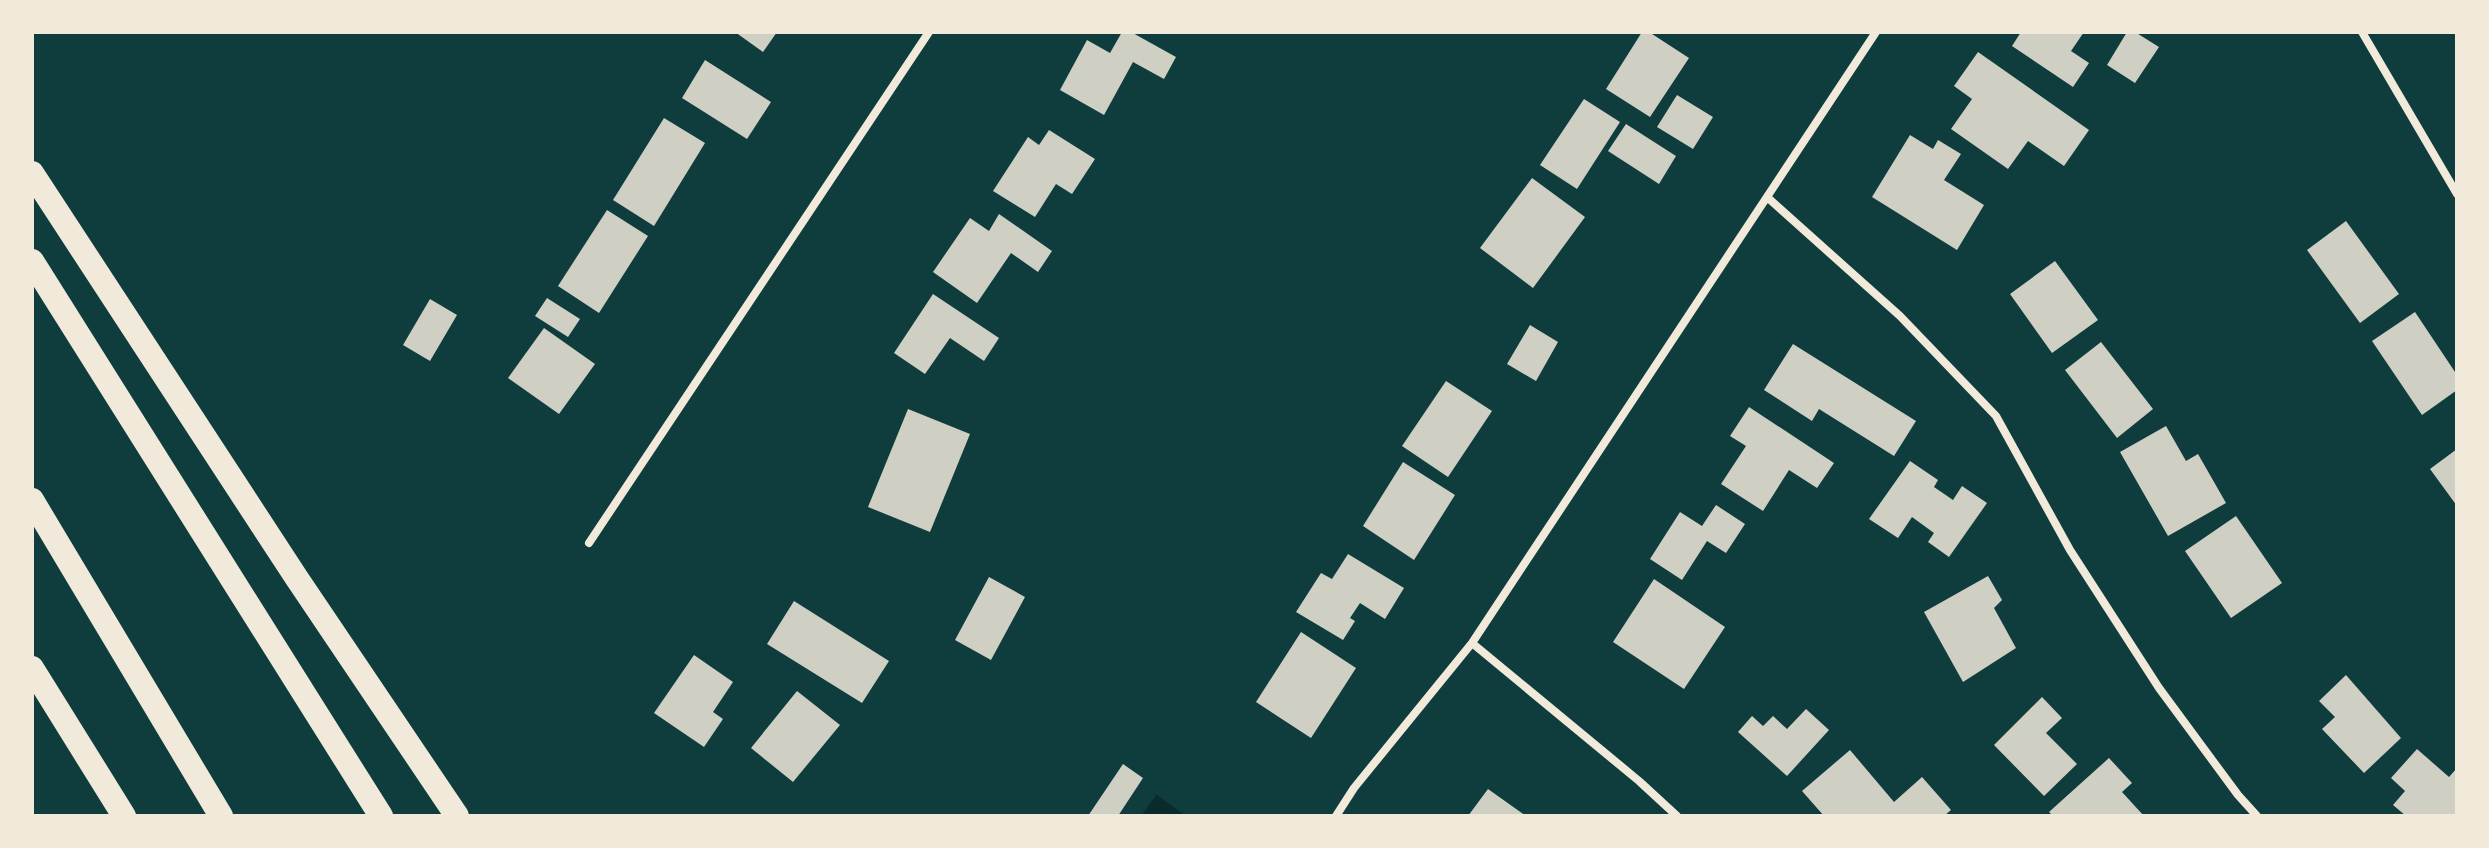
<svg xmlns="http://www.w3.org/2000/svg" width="2489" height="848" font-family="Manrope,sans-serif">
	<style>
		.water { fill: #0a2a2b }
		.building { fill: #cfcfc3 }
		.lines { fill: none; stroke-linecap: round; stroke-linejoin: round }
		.minor { stroke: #f1e9da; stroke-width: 8 }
		.motorway { stroke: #f1e9da; stroke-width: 24 }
	</style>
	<rect width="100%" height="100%" fill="#0f3d3e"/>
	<path class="water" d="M1157,794V795L1186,816H1141Z"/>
	<path class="building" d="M735,32H777L763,52Z
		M1122,32H1131L1176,57L1164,79L1133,62L1104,115L1060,90L1087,40L1110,53Z
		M1642,32H1649L1689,58L1650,117L1606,89Z
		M2021,32H2084L2071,51L2089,63L2073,87L2012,46Z
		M2127,32H2135L2159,47L2135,83L2107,65Z
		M1978,52L2089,130L2064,166L2028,141L2008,169L1951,129L1972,99L1954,86Z
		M705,60L771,102L747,139L682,98Z
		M1677,95L1713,117L1693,149L1657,127Z
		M1584,99L1620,122L1577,189L1540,165Z
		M664,118L705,143L654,226L613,200Z
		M1626,124L1676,156L1659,184L1608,151Z
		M1049,130L1095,159L1072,194L1056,184L1035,217L993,191L1028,137L1039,145Z
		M1910,135L1933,149L1938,140L1961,154L1944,180L1984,205L1957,250L1872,197Z
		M1532,178L1585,217L1533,288L1480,248Z
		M607,210L648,236L599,313L558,286Z
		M999,214L1052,251L1038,272L1011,253L977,303L933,272L970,218L989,231Z
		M2346,221L2399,294L2360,323L2307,250Z
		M2055,261L2098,320L2052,353L2010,294Z
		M933,294L999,338L984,361L950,338L925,374L894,353Z
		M547,298L580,319L568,337L535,316Z
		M430,299L457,315L430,361L403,345Z
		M2415,312L2457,375V390L2422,415L2372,341Z
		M1530,325L1558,342L1536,381L1507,364Z
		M544,328L595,364L559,414L508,378Z
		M2101,342L2153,409L2117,438L2065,370Z
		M1793,344L1916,421L1894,456L1819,409L1812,421L1764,390Z
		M1446,381L1492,411L1448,477L1402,446Z
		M1749,407L1834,463L1817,488L1789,470L1763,511L1721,484L1746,446L1730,436Z
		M908,409L970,434L930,532L868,507Z
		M2166,426L2186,461L2198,454L2226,503L2168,536L2120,452Z
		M2457,449V506L2430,469Z
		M1910,461L1938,480L1934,487L1953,500L1962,486L1987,503L1949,557L1928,542L1934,533L1912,517L1898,538L1869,519Z
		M1403,462L1455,495L1414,560L1363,526Z
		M1716,505L1745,524L1726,553L1707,541L1682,580L1650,559L1680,512L1702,526Z
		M2236,516L2282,583L2231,618L2185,551Z
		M1348,554L1404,588L1385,619L1360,603L1350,618L1355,621L1343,640L1296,612L1321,573L1332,579Z
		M1988,576L2002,600L1994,608L2016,648L1963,682L1924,612Z
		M989,577L1025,597L991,660L955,640Z
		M1654,579L1725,627L1684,689L1613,642Z
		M794,601L889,661L862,703L767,644Z
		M1301,632L1356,668L1311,738L1256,702Z
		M694,655L733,682L713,712L723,719L704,747L654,713Z
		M2346,675L2401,738L2364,773L2322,729L2335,717L2319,701Z
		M797,691L840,725L793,782L751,748Z
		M2042,697L2062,718L2046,733L2077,764L2044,796L1994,745Z
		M1806,709L1829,730L1787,776L1738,732L1752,716L1763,726L1773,716L1787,729Z
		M2417,749L2449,777L2457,768V816H2406L2393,805L2405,791L2391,778Z
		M1850,750L1894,802L1922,777L1951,810L1944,816H1824L1802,791Z
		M2109,758L2132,783L2122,792L2144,816H2053L2049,812Z
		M1123,764L1143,778L1118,816H1088Z
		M1488,789L1526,816H1468Z"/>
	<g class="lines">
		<path class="minor" d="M2362,32L2457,194
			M1767,197L1900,316L1996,416L2070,550L2159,688L2238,795L2257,816
			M589,543L929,32
			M1472,643L1639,781L1677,816
			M1336,816L1354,788L1472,643L1876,32"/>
		<path class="motorway" d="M32,173L296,577L457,816
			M32,261L381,816
			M32,500L221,816
			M32,668L124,816"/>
	</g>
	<rect width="2489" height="848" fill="none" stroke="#f1e9da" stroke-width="68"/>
</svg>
